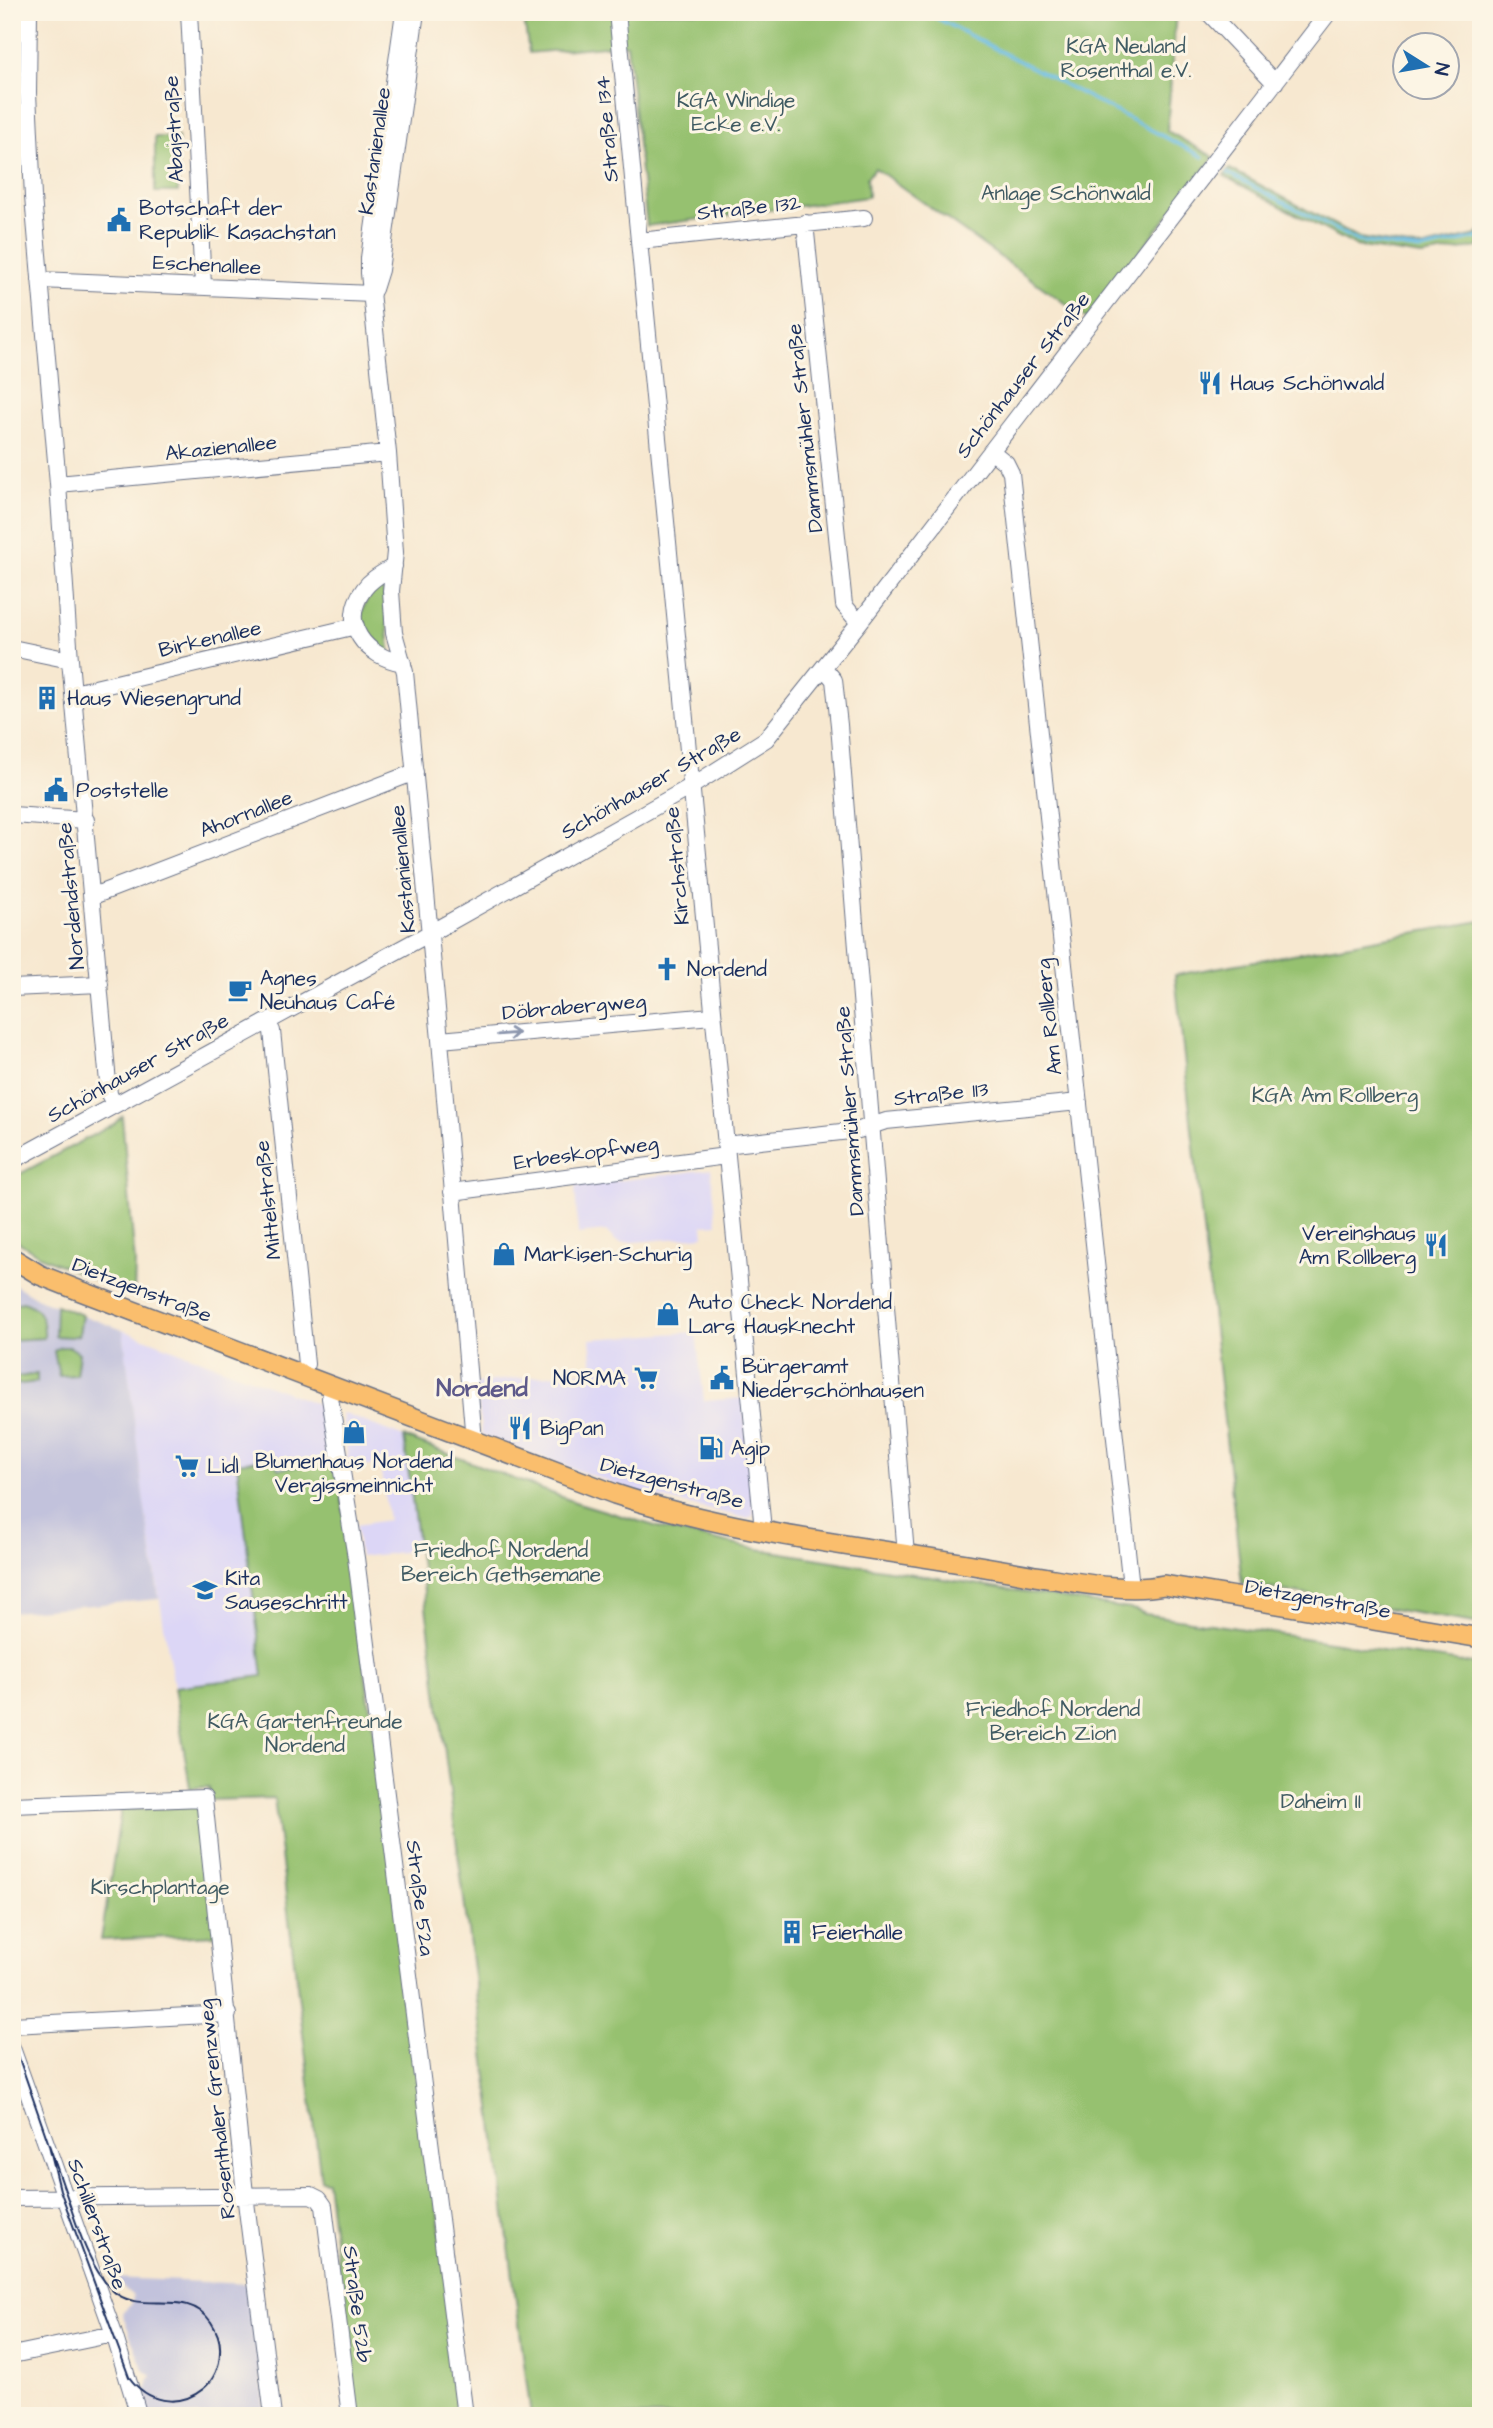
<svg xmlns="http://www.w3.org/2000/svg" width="1493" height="2428" font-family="'Architects Daughter',sans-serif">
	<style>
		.built { fill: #dcd6f6 }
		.industrial { fill: #c2c2dc }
		.green { fill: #96c16f; stroke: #587866; stroke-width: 2 }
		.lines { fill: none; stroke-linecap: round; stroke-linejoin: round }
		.stream { stroke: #6abde6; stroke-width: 3.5 }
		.minor-casing { stroke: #687086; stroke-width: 18 }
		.major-casing { stroke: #687086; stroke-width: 22 }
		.minor { stroke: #fff; stroke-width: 16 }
		.major { stroke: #fabe6d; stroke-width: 19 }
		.tram { stroke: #1b2f5e; stroke-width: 2 }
		.oneway { stroke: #8d97ae }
		.labels { text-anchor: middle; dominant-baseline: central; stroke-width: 6; stroke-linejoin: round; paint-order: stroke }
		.park-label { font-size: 21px; fill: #405b63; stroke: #fcf5e5 }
		.street-label { font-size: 21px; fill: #1b2f5e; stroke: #fcf5e5 }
		.poi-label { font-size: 21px; fill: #1b2f5e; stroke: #fcf5e5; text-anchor: start }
		.quarter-label { font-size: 24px; font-weight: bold; fill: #5e5a8a; stroke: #fcf5e5 }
	</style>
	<rect width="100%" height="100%" fill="#fcf5e5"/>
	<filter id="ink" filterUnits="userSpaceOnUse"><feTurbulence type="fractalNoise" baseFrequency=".0143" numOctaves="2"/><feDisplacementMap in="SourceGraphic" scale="14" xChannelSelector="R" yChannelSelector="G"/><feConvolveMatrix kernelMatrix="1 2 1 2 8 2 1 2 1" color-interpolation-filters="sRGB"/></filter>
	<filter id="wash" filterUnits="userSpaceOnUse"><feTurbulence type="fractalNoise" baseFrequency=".00686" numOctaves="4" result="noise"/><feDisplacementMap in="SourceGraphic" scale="28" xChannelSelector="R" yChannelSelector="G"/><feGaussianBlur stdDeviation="1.57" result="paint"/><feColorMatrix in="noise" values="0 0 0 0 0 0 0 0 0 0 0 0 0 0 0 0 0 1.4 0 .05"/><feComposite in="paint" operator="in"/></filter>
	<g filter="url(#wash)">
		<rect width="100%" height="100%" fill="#f7e8d0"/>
		<path class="built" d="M711,1169L717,1224L703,1225L704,1236L622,1243L616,1241L606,1231L578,1234L575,1186Z
			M123,1330L320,1405L327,1463L278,1469L276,1457L237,1464L264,1677L174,1687L144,1503Z
			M696,1332L704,1401L743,1398L754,1514L751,1517L746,1518L642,1494L482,1435L476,1383L593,1370L590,1339Z
			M342,1413L404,1437L419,1550L360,1557L356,1525L388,1520L380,1465L349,1468Z"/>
		<path class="industrial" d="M12,1283L40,1300L123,1330L144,1503L159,1599L12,1612Z
			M112,2278L251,2284L265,2416H114L147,2409L143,2396L152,2376L143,2369L122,2313L132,2304L133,2296Z"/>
		<path class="green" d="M523,12H1176L1167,131L1214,157L1087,319L875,168L867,178L868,197L647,226L627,44L529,53Z
			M155,137H178V192H155Z
			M1230,169L1359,238L1421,248L1477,235L1481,229L1479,247L1422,256L1356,246L1224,176Z
			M380,582L383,584L390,649L387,652C352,632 356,609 380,582Z
			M1481,921V1624L1242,1584L1175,975Z
			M122,1116L135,1263L134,1296L44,1258L12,1238V1178L114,1124Z
			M23,1302C41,1307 45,1321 44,1338L12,1340V1304Z
			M56,1305L82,1315L79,1335L71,1337L55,1336Z
			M61,1347H70L79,1353L76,1375L59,1376L54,1351Z
			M37,1374V1382L12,1385V1378Z
			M404,1437L575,1502L665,1529L746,1547L1136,1610L1145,1614L1481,1665V2416H531Z
			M276,1457L278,1469L337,1462L465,2416H356L327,2181L321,2180L274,1798L211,1800L209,1787L190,1788L174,1687L263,1676L237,1463Z
			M200,1806L217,1935L101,1940L121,1810Z"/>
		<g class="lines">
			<path class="stream" d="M925,12L1203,157
				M1228,173L1357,241L1421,250L1481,237"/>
		</g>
	</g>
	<g filter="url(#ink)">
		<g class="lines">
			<g class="minor-casing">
				<path id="minor" d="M29,12L28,93L33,197L58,484L70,660L109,1094L114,1104
					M189,12L203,285
					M404,12L369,258V273L388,453L395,552L391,591L394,633L405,672L440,1040L474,1441
					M617,12L763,1530
					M1208,12L1275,83
					M805,223L844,605L859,623
					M639,241L864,218
					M40,280L372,294
					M374,289L380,270L416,12
					M991,451L1006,463L1011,473L1131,1587
					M58,484L388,453
					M394,566C383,573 372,578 364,589C338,624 366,657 403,663
					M12,648L70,660
					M824,668L834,680L839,725L906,1555
					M74,693L356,626
					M12,815L86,820
					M93,896L415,772
					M12,988L100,984
					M267,1022L272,1031L306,1364L302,1375
					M440,1040L712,1016
					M725,1145L859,1130L886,1121L1079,1102
					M12,1161L441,927L692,786L766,739L859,623L1329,12
					M452,1192L726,1156
					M334,1387L330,1398L356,1558L465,2416
					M12,1805L204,1798L245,2194L273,2416
					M12,2025L228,2014
					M12,2048L114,2334L139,2416
					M12,2198L311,2195L319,2199L324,2206L350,2416
					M12,2355L114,2334"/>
			</g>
			<g class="major-casing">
				<path id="major" d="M12,1258L40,1275L78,1290L615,1494C750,1539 896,1549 1035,1576C1075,1582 1125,1593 1164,1585L1481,1638"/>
			</g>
			<use href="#minor" class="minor"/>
			<use href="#major" class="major"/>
			<path class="tram" d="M12,2038C29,2088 47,2138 64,2188C76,2221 86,2262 111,2289C139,2318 186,2285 211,2322C217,2331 221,2341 220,2352C220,2366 214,2380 203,2389C178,2409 147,2402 129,2377L60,2190L49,2145"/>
		</g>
		<defs><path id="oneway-shaft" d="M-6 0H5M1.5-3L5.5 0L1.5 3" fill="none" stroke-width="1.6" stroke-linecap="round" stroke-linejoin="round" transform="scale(1.75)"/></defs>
		<use class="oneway" href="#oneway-shaft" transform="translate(508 1034) rotate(-5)"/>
	</g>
	<defs>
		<g id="civic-bare" transform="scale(1.89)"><path d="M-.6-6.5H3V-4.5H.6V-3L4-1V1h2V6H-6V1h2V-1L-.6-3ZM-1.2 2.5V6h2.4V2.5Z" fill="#1f6fb2" stroke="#fcf5e5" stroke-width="2.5" paint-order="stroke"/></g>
		<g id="restaurant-bare" transform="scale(1.89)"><path d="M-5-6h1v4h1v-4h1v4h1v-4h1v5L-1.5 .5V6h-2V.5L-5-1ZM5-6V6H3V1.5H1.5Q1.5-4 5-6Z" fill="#1f6fb2" stroke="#fcf5e5" stroke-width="2.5" paint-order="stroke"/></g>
		<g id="building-bare" transform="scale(1.89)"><path d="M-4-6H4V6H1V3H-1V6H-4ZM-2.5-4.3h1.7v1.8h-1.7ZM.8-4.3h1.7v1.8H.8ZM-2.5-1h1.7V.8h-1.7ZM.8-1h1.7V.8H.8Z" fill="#1f6fb2" stroke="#fcf5e5" stroke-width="2.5" paint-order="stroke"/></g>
		<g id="church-bare" transform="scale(1.89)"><path d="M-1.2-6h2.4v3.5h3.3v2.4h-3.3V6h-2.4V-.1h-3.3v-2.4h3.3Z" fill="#1f6fb2" stroke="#fcf5e5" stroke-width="2.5" paint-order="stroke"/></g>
		<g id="cafe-bare" transform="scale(1.89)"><path d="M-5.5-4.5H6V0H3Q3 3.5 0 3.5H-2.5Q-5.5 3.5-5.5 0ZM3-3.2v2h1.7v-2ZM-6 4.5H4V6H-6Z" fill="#1f6fb2" stroke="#fcf5e5" stroke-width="2.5" paint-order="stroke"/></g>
		<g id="shop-bare" transform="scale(1.89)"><path d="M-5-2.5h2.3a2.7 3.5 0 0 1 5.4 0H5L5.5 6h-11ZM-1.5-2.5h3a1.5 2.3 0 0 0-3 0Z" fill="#1f6fb2" stroke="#fcf5e5" stroke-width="2.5" paint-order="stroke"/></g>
		<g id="supermarket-bare" transform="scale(1.89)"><path d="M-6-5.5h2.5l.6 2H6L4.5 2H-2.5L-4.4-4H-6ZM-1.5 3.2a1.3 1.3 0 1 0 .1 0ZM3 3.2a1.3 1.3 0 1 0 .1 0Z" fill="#1f6fb2" stroke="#fcf5e5" stroke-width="2.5" paint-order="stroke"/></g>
		<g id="fuel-bare" transform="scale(1.89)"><path d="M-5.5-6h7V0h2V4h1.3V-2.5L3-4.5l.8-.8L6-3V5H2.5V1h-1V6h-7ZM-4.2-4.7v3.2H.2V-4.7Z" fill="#1f6fb2" stroke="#fcf5e5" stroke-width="2.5" paint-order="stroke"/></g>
		<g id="school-bare" transform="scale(1.89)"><path d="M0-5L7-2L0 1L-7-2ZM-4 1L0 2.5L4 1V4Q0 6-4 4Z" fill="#1f6fb2" stroke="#fcf5e5" stroke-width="2.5" paint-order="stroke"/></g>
	</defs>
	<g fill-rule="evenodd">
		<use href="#civic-bare" x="119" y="220"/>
		<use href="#restaurant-bare" x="1210" y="383"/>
		<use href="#building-bare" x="47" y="698"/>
		<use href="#civic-bare" x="56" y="790"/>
		<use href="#church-bare" x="667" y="969"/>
		<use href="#cafe-bare" x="240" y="990"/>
		<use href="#restaurant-bare" x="1436" y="1245"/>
		<use href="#shop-bare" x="504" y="1254"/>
		<use href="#shop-bare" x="668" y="1314"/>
		<use href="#supermarket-bare" x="646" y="1378"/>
		<use href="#civic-bare" x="722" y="1378"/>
		<use href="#restaurant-bare" x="520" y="1428"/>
		<use href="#shop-bare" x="354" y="1432"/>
		<use href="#fuel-bare" x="711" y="1448"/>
		<use href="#supermarket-bare" x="187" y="1466"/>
		<use href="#school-bare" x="205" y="1590"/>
		<use href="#building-bare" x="792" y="1932"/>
	</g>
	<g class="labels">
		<g class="park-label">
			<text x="1126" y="46">KGA Neuland<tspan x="1126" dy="24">Rosenthal e.V.</tspan></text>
			<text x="736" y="100">KGA Windige<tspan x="736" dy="24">Ecke e.V.</tspan></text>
			<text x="1066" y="193">Anlage Schönwald</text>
			<text x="1335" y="1095">KGA Am Rollberg</text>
			<text x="501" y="1550">Friedhof Nordend<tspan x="501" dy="24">Bereich Gethsemane</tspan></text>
			<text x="1053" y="1709">Friedhof Nordend<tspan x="1053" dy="24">Bereich Zion</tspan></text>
			<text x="305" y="1721">KGA Gartenfreunde<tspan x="305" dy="24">Nordend</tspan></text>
			<text x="1321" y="1801">Daheim II</text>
			<text x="160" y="1887">Kirschplantage</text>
		</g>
		<g class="street-label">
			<text transform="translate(174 129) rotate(-93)">Abajstraße</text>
			<text transform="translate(607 129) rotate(-95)">Straße 134</text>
			<text transform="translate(375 151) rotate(-82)">Kastanienallee</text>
			<text transform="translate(749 208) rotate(-6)">Straße 132</text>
			<text transform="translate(207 265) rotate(3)">Eschenallee</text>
			<text transform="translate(1023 375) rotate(-52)">Schönhauser Straße</text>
			<text transform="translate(805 428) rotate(-96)">Dammsmühler Straße</text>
			<text transform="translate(221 448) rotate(-6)">Akazienallee</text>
			<text transform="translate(210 639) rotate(-13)">Birkenallee</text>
			<text transform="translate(651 783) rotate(-30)">Schönhauser Straße</text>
			<text transform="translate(246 814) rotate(-21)">Ahornallee</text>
			<text transform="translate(677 866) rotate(-95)">Kirchstraße</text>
			<text transform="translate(403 869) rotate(-95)">Kastanienallee</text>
			<text transform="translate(71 896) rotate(-95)">Nordendstraße</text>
			<text transform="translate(574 1007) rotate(-5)">Döbrabergweg</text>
			<text transform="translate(1049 1017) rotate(-96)">Am Rollberg</text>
			<text transform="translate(138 1068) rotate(-29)">Schönhauser Straße</text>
			<text transform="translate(941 1094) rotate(-6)">Straße 113</text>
			<text transform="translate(850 1111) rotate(-94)">Dammsmühler Straße</text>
			<text transform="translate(586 1153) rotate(-8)">Erbeskopfweg</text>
			<text transform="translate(268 1200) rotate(-96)">Mittelstraße</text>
			<text transform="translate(142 1290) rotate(21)">Dietzgenstraße</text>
			<text transform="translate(672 1483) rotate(15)">Dietzgenstraße</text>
			<text transform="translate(1318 1599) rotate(10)">Dietzgenstraße</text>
			<text transform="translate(420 1898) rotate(83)">Straße 52a</text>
			<text transform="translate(217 2109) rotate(-96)">Rosenthaler Grenzweg</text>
			<text transform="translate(97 2224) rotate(70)">Schillerstraße</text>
			<text transform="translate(357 2304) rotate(83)">Straße 52b</text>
		</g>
		<g class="poi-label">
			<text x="139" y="208">Botschaft der<tspan x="139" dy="24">Republik Kasachstan</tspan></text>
			<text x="1230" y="383">Haus Schönwald</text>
			<text x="67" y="698">Haus Wiesengrund</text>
			<text x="76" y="790">Poststelle</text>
			<text x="687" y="969">Nordend</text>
			<text x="260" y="978">Agnes<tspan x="260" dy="24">Neuhaus Café</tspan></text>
			<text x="1416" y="1233" text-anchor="end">Vereinshaus<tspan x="1416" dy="24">Am Rollberg</tspan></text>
			<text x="524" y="1254">Markisen-Schurig</text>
			<text x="688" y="1302">Auto Check Nordend<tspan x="688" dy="24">Lars Hausknecht</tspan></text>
			<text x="742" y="1366">Bürgeramt<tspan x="742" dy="24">Niederschönhausen</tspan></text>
			<text x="626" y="1378" text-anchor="end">NORMA</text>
			<text x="540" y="1428">BigPan</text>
			<text x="731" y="1448">Agip</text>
			<text x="354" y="1461" text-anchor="middle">Blumenhaus Nordend<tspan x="354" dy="24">Vergissmeinnicht</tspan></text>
			<text x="207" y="1466">Lidl</text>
			<text x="225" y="1578">Kita<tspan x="225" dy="24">Sauseschritt</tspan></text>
			<text x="812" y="1932">Feierhalle</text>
		</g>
		<g class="quarter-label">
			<text x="482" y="1389">Nordend</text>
		</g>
	</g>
	<rect width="1493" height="2428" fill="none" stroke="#fcf5e5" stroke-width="42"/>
	<g transform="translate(1426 66) rotate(101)"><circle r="33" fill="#fcf5e5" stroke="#a2a6af" stroke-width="2"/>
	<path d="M0-5L12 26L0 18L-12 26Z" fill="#1f6fb2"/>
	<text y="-10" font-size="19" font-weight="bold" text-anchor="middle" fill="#1b2f5e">N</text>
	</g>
</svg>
